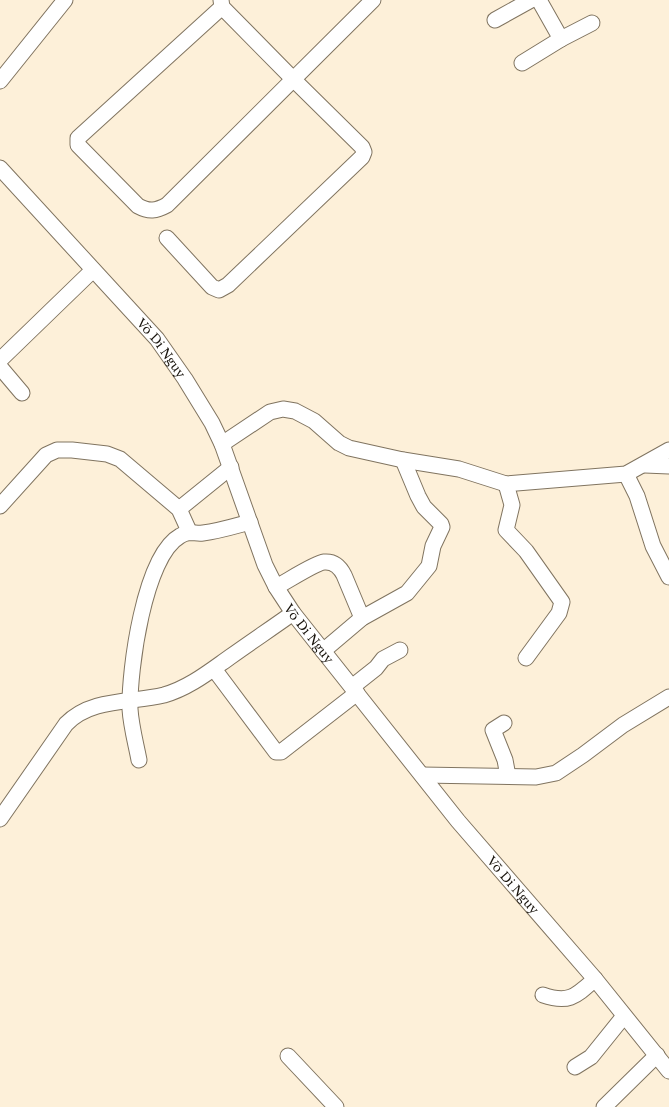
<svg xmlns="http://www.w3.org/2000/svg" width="669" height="1107" font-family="'Libre Baskerville',serif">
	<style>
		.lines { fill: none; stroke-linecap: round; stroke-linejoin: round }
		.minor-casing { stroke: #807460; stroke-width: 17 }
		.minor { stroke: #fff; stroke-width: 15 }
		.labels { text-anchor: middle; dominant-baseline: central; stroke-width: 3.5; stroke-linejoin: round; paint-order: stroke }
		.street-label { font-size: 12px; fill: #17120b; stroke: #fff }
	</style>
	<rect width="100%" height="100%" fill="#fdf0d9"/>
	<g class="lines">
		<g class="minor-casing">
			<g id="minor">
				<path d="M222,7L78,138V145L138,206C149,212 156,211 167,205L373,0"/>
				<path d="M495,20L531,0"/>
				<path d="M561,39L592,23"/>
				<path d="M522,63L561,39L539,0"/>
				<path d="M0,81L65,0"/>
				<path id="s1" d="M0,168L157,339L185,379L212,423L222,444L265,565L276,587L293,613L458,821L595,979L669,1071"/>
				<path d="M167,238L212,287L219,290L228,285L362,157L364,152L362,147L293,79L222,7L221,0"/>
				<path d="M0,360L93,270"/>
				<path d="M0,367L22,393"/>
				<path d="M222,444L270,412L283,409L295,411L314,421L339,443L349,448L403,460L459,469L506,484L626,474L669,450"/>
				<path d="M645,465L669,466"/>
				<path d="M626,474L637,496L653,546L669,577"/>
				<path d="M506,484L512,505L506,530L526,551L562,602L559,613L526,658"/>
				<path d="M0,506L46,455L57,450H72L107,454L120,459L179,509L189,531"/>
				<path d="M179,509L231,467"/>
				<path d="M276,587C286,582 315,563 324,562C334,561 340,567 344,575L362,618"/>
				<path d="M323,651L362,618L407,593L429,566L433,546L442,527L441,524L424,507L418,496L403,460"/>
				<path d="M214,669L276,752H281L357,693"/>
				<path d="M352,687L376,668L383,659L400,650"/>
				<path d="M504,723L493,730L505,760L508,776"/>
				<path d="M139,760C136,744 131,726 130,709C129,671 144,556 180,536C189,530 194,534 203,533C219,531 235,526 250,522"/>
				<path d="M422,775L536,777L556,773L583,755L623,725L669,697"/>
				<path d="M0,819L66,724C91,698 131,703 164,695C189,688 210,671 230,657C251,642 272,628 293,613"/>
				<path d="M543,995C569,1004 576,996 595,979"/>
				<path d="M288,1056L336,1107"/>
				<path d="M575,1067L591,1057L624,1016"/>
				<path d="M604,1107L657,1055"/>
			</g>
		</g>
		<use href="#minor" class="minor"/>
	</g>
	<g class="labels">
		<g class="street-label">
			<text stroke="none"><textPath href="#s1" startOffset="242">Võ Di Nguy</textPath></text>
			<text stroke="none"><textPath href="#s1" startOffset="566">Võ Di Nguy</textPath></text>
			<text stroke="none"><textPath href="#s1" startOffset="890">Võ Di Nguy</textPath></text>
		</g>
	</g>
</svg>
